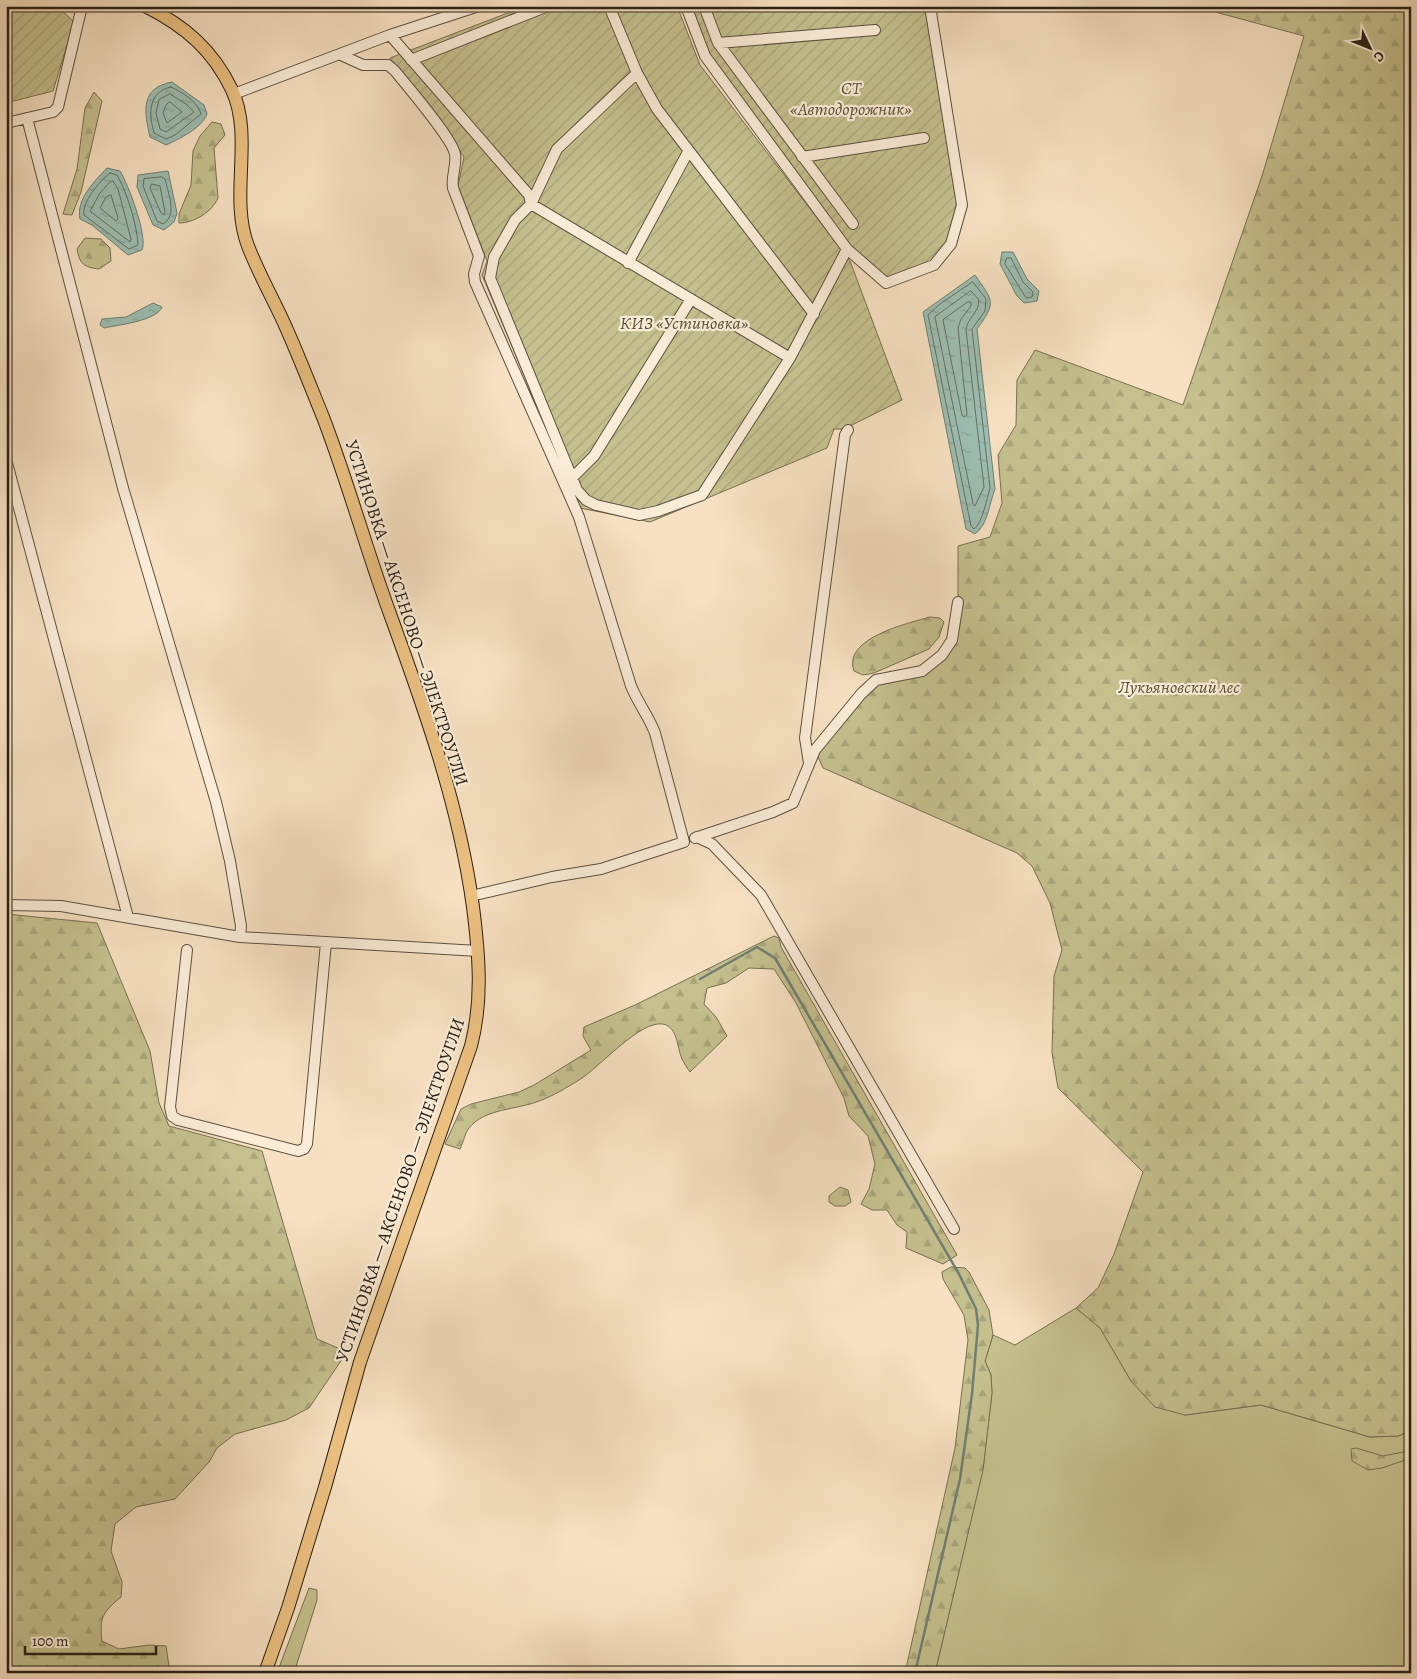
<svg xmlns="http://www.w3.org/2000/svg" width="1417" height="1679" font-family="Alegreya,serif">
	<style>
		.grass { fill: #c5c08e; stroke: #777052 }
		.forest { fill: url(#forest-firs); stroke: #777052 }
		.garden { fill: url(#garden-furrows); stroke: #777052 }
		.water { fill: url(#water-ripples); stroke: #6f7f73 }
		.lines { fill: none; stroke-linecap: round; stroke-linejoin: round }
		.shore { stroke: #636f64; stroke-width: 1 }
		.stream { stroke: #6f7f73; stroke-width: 2.5 }
		.minor-casing { stroke: #5c5040; stroke-width: 12 }
		.major-casing { stroke: #292015; stroke-width: 14 }
		.minor { stroke: #faecd7; stroke-width: 10 }
		.major { stroke: #ecc081; stroke-width: 12 }
		.labels { text-anchor: middle; dominant-baseline: central; stroke-width: 4.5; stroke-linejoin: round; paint-order: stroke }
		.park-label { font-size: 18px; font-style: italic; fill: #585039; stroke: #faecd7 }
		.street-label { font-size: 18px; fill: #292015; stroke: #faecd7 }
	</style>
	<defs>
		<pattern id="forest-firs" width="22" height="20" patternUnits="userSpaceOnUse" patternTransform="scale(1.25)"><rect width="22" height="20" fill="#c5c08e"/><path d="M5 1l3.5 6h-7zM16 11l3.5 6h-7z" fill="#a9a57a"/></pattern>
		<pattern id="garden-furrows" width="10" height="10" patternUnits="userSpaceOnUse" patternTransform="scale(1.25)"><rect width="10" height="10" fill="#c5c08e"/><path d="M-1 1l2-2M0 10L10 0M9 11l2-2" fill="none" stroke="#a9a57a"/></pattern>
		<pattern id="water-ripples" width="26" height="14" patternUnits="userSpaceOnUse" patternTransform="scale(1.25)"><rect width="26" height="14" fill="#9dbeb2"/><path d="M2 4q2-2 4 0t4 0M15 11q2-2 4 0t4 0" fill="none" stroke="#87a398"/></pattern>
	</defs>
	<rect width="100%" height="100%" fill="#f7e1c2"/>
	<filter id="stains"><feTurbulence type="fractalNoise" baseFrequency=".004" numOctaves="4"/><feColorMatrix values="0 0 0 0 .2 0 0 0 0 .09 0 0 0 0 .02 0 0 0 .5 -.17"/></filter>
	<radialGradient id="worn" r=".72"><stop offset=".6" stop-color="#630" stop-opacity="0"/><stop offset="1" stop-color="#630" stop-opacity=".3"/></radialGradient>
	<path class="grass" d="M1076,1308L1100,1328L1131,1381L1185,1415L1261,1405L1370,1437L1398,1436L1411,1431V1673H935L983,1469L992,1393L991,1375L985,1361L993,1335L1015,1345Z
		M309,1588L317,1590V1600L294,1673H277Z"/>
	<path class="forest" d="M1193,6H1411V1431L1398,1436L1370,1437L1261,1405L1185,1415L1155,1407L1131,1381L1100,1328L1076,1308L1098,1288L1114,1254L1143,1172L1058,1088L1052,1053L1054,976L1062,950L1050,903L1032,866L1017,853L823,768L815,750L876,680L922,671L952,640L958,602V546L990,537L1002,503L998,455L1016,425L1017,380L1035,350L1183,405L1262,176L1304,36Z
		M94,92L102,101L81,192L72,215L63,214L77,169L85,108Z
		M212,122L221,124L225,135L214,148L218,198C212,212 194,223 179,223V214L191,185L193,151L200,136Z
		M85,238L101,239L110,248L111,261L99,269C83,267 80,264 77,249Z
		M930,617L940,618L944,622L939,637L929,649L874,673L863,675L854,671C842,638 909,623 930,617Z
		M6,914L97,923L150,1051L159,1103L169,1126L262,1151L317,1339L347,1352L309,1408L286,1420L235,1434L217,1448L209,1462L175,1499L136,1507L115,1524L111,1551L122,1582L121,1597C103,1612 99,1617 102,1641L119,1649L149,1645L166,1646L170,1673H6Z
		M774,936L779,938L781,947L957,1255L943,1264L906,1248L907,1232L897,1225L887,1210H872L861,1204L869,1189L875,1164L868,1136L849,1116L844,1098L796,1003L774,969L749,968L726,983L707,988L704,1004L716,1017L727,1036L690,1072C687,1068 684,1063 682,1059C677,1048 678,1027 663,1024C640,1020 599,1068 579,1080C566,1088 553,1096 539,1101C517,1110 485,1108 469,1128C465,1133 463,1143 460,1149L445,1144L461,1109L471,1104L519,1092L534,1085L591,1050L583,1036L584,1027L635,1005Z
		M840,1187L848,1190L851,1202L845,1206H835L829,1202V1196Z
		M951,1267L965,1268L969,1272L989,1310L993,1335L985,1361L991,1375L992,1393L983,1470L935,1673H905L955,1448L968,1340L964,1315L943,1279L942,1272Z
		M1356,1448L1383,1456L1408,1451L1411,1452V1458L1382,1468L1368,1470L1352,1461L1351,1449Z"/>
	<path class="garden" d="M6,6H57L74,22L53,91L6,103Z
		M526,6H677L700,65L850,261L902,400L844,429H834L827,448L650,522L580,508L482,275L487,261L458,186L464,157L390,58Z
		M686,6H928L962,205L951,244L934,265L886,283L847,249L705,56Z"/>
	<path class="water" d="M172,82L204,105L207,114C202,128 179,139 166,145L150,137C144,111 140,88 172,82Z
		M107,168L120,171C128,184 148,236 142,250L128,255L92,225L80,219C76,199 94,182 107,168Z
		M168,171L177,213L174,222L164,230L153,225L137,187L138,175Z
		M1002,252H1013L1027,279L1039,291L1037,301L1024,303L1017,296L1000,264Z
		M975,275C993,301 997,302 977,329L995,489C989,504 988,525 975,534L966,529L923,312Z
		M153,303L162,307C157,321 117,325 104,328L100,325L102,319L126,317Z"/>
	<g class="lines">
		<path class="shore" d="M171,87C182,92 198,102 201,114L175,135L166,139L154,133C149,115 147,92 171,87Z
			M170,94L186,104L194,112L166,132L160,129L156,113L159,100Z
			M170,102L182,112L167,123L163,113L166,105Z
			M110,173L117,175C127,192 137,225 138,245L129,249L84,215C82,201 100,181 110,173Z
			M162,177L165,179C168,193 178,215 163,224L157,221L143,186L144,179Z
			M113,181L118,189L131,239L130,242L90,211L100,193L110,182Z
			M152,184L160,186L165,212L164,215L161,213L150,188Z
			M111,195L118,218L116,221L100,208L106,197Z
			M1007,258H1011L1023,282L1033,292L1032,297L1026,298L1005,264Z
			M973,282L986,299L985,311L972,329L990,488C987,498 982,524 974,529L971,526L928,315L940,304Z
			M971,291L979,300C979,313 967,318 966,330L984,487L975,506L973,504L935,317Z
			M968,302H971V306L961,319L958,328L967,415L964,417L962,415L943,320Z"/>
		<path class="stream" d="M700,979L757,947L775,958L959,1274L976,1309L978,1325L972,1394L960,1479L915,1673"/>
		<g class="minor-casing">
			<path id="minor" d="M609,6L637,73L657,109L814,314
				M686,6L705,56L847,249L886,283L934,265L951,244L962,205L930,6
				M704,6L718,43L853,224
				M390,35L529,195L531,204L790,358
				M718,43L875,30
				M341,55L363,65H388L395,71C407,86 452,138 455,154C457,165 451,176 453,188L479,256L474,274L475,282L579,517L631,686C638,703 649,717 655,733L684,842L601,869L552,877L471,896
				M411,60L548,6
				M637,73L557,149L531,204L515,220L494,257L490,278L577,490L586,500L596,505L639,515L658,511L702,495L790,358L847,249
				M234,94L390,35L479,6
				M27,118L123,488L216,802L230,861L241,926L240,937
				M6,123L53,112L58,107L82,6
				M802,157L924,138
				M628,263L688,152
				M6,459L128,917
				M572,478L594,456L691,299
				M809,763L805,738L845,435L848,430
				M697,837L712,844L761,895L954,1229
				M695,838L773,812L793,803L815,750L861,694L876,680L922,671L942,655L952,640L958,602
				M6,905L61,906L240,937L478,951
				M187,950L170,1107L172,1116L178,1120L298,1151L304,1149L307,1144L326,943"/>
		</g>
		<g class="major-casing">
			<path id="major" d="M145,6C185,26 213,50 232,90C254,137 229,197 248,246C258,272 272,297 284,323C298,354 310,385 323,417C348,482 366,549 390,614C425,710 459,805 473,907C479,954 483,1000 471,1046L360,1362L325,1487L288,1608L265,1673"/>
		</g>
		<use href="#minor" class="minor"/>
		<use href="#major" class="major"/>
	</g>
	<g class="labels">
		<g class="park-label">
			<text x="851" y="88">СТ<tspan x="851" dy="21">«Автодорожник»</tspan></text>
			<text x="684" y="323">КИЗ «Устиновка»</text>
			<text x="1179" y="687">Лукьяновский лес</text>
		</g>
		<g class="street-label">
			<text transform="translate(407 613) rotate(72)">УСТИНОВКА — АКСЕНОВО — ЭЛЕКТРОУГЛИ</text>
			<text transform="translate(400 1190) rotate(-71)">УСТИНОВКА — АКСЕНОВО — ЭЛЕКТРОУГЛИ</text>
		</g>
	</g>
	<rect width="1417" height="1679" fill="none" stroke="#f7e1c2" stroke-width="25"/>
	<rect x="8" y="8" width="1402" height="1664" fill="none" stroke="#292015" stroke-width="2.5"/>
	<rect x="12" y="12" width="1392" height="1654" fill="none" stroke="#292015"/>
	<g transform="translate(1370 48) rotate(133)" stroke="#faecd7" stroke-width="4" paint-order="stroke">
	<path d="M0-4L9 19L0 12L-9 19Z" fill="#292015"/>
	<text y="-8" font-size="14" font-weight="bold" text-anchor="middle" fill="#292015">С</text>
	</g>
	<path d="M25 1646v8h131v-8" fill="none" stroke="#292015" stroke-width="2.5"/>
	<text x="32" y="1646" font-size="15" fill="#292015" stroke="#faecd7" stroke-width="4" paint-order="stroke">100 m</text>
	<rect width="100%" height="100%" filter="url(#stains)"/>
	<rect width="100%" height="100%" fill="url(#worn)"/>
</svg>
